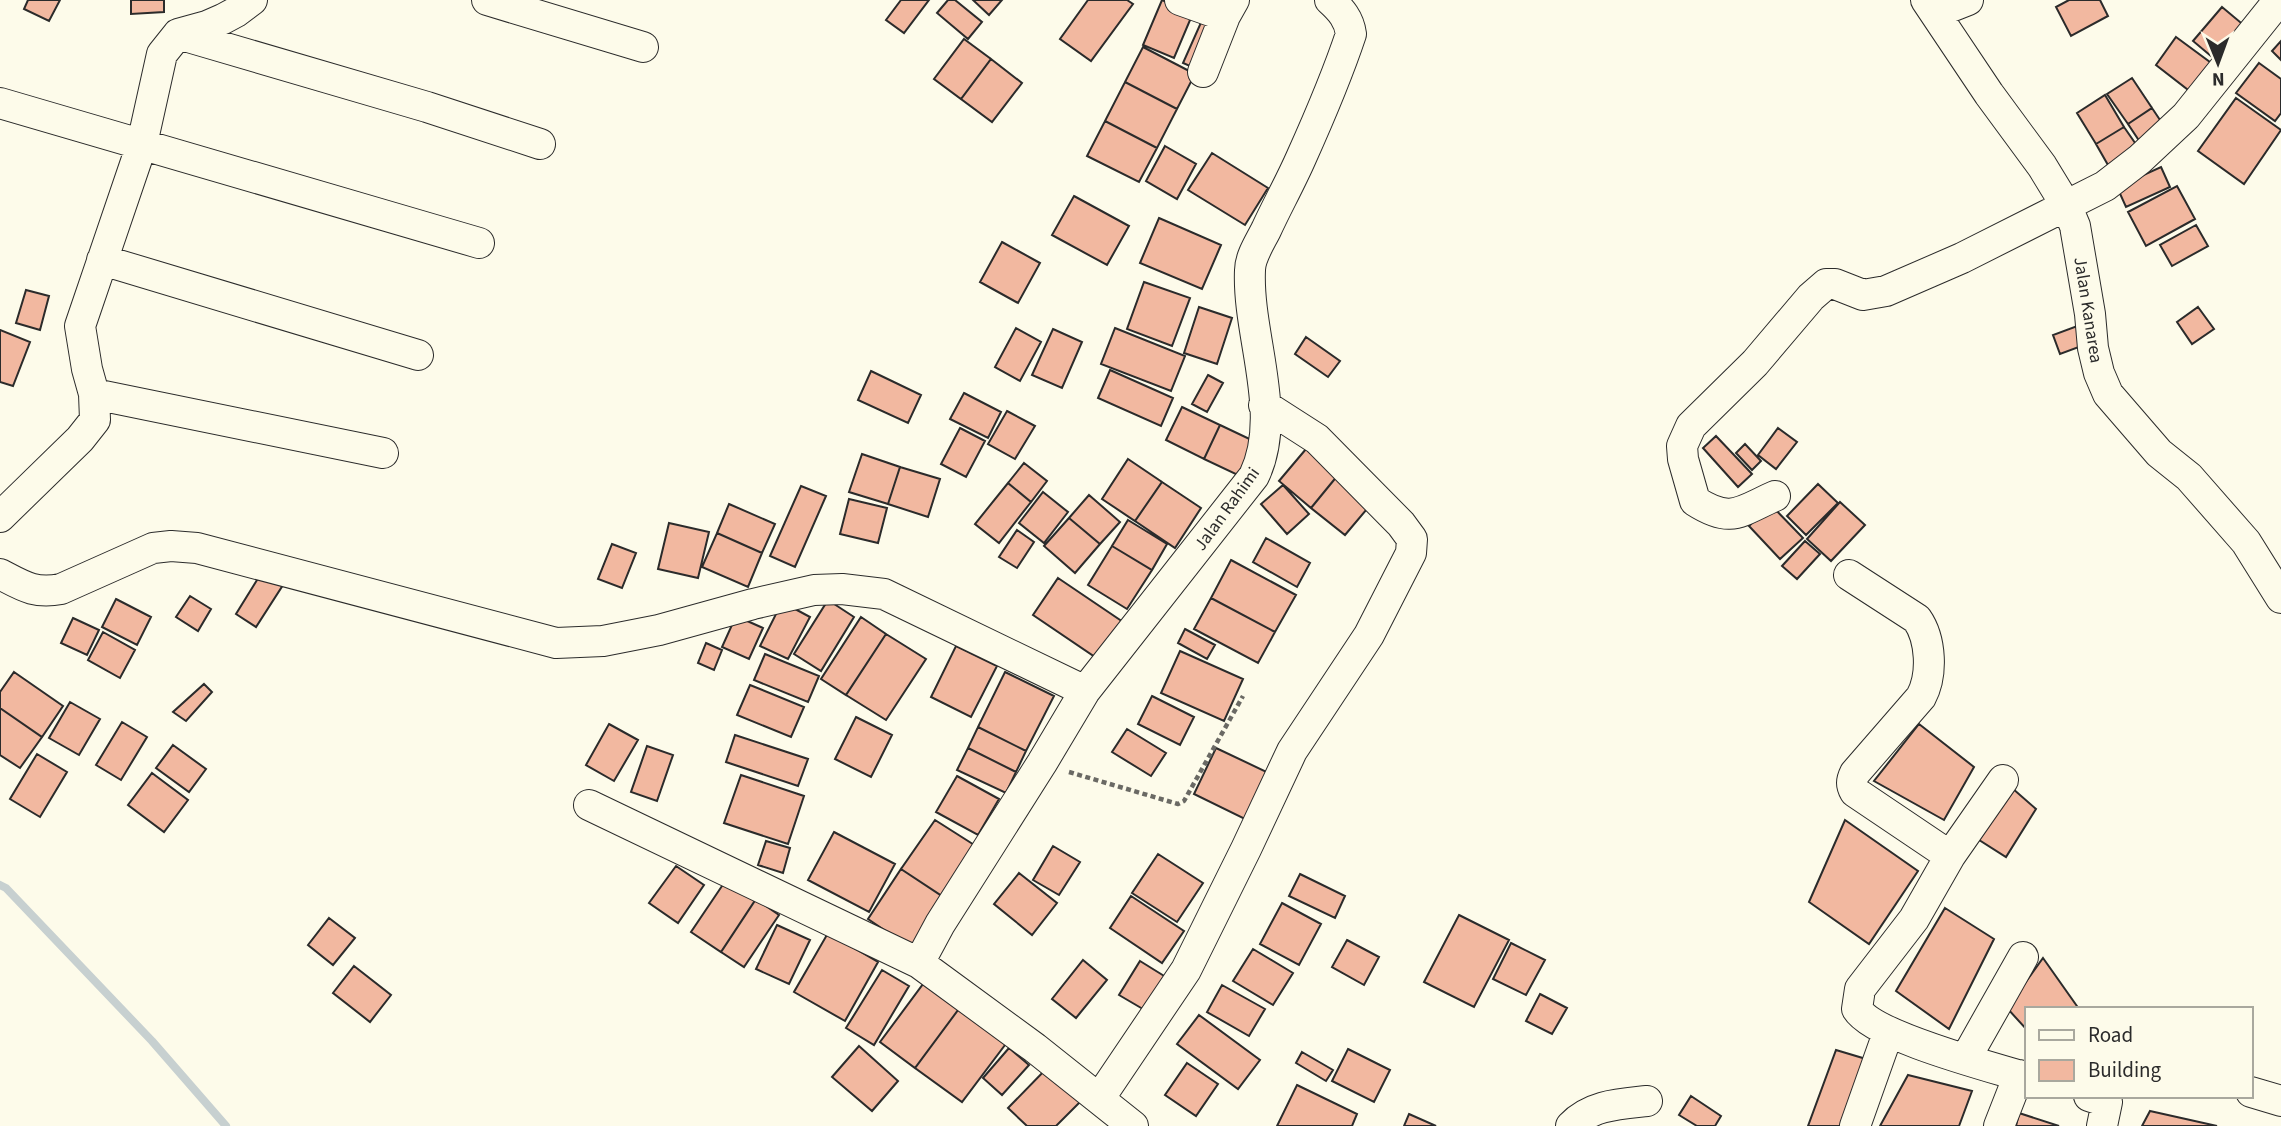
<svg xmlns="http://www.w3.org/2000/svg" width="2281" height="1126" font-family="'Source Sans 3',sans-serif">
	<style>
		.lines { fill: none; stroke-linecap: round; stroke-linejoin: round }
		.stream { stroke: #c7d0d0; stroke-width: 8 }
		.building { fill: #f2b8a0; stroke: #2b2b2b; stroke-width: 2 }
		.minor-casing { stroke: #2b2b2b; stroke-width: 32 }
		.path { stroke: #6a6964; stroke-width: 4.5; stroke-dasharray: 5 3.5; stroke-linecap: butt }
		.minor { stroke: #fdfbea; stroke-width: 30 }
		.labels { text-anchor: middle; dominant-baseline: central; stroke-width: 5; stroke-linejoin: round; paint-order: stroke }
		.street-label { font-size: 18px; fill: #2b2b2b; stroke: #fdfbea }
	</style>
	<rect width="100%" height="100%" fill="#fdfbea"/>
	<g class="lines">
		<path class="stream" d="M0,885L6,888L152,1041L226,1126"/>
	</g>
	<path class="building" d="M28,0H60L49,21L24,9Z
		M131,0H164V12L131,14Z
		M901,0H929L904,33L886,20Z
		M948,0H955L982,22L968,39L937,13Z
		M973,0H1002L989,15Z
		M1088,0H1127L1133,4L1091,61L1060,39Z
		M1162,0L1193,13L1174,58L1143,45Z
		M2069,0H2100L2108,16L2071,36L2056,7Z
		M2222,7L2246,27L2217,61L2193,41Z
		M1203,18L1219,25L1199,70L1183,63Z
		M2176,37L2218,68L2196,96L2156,65Z
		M964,39L991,59L961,99L934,79Z
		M2281,41V60L2272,51Z
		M1143,47L1195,74L1177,109L1125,82Z
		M991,59L1022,83L992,122L961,99Z
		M2259,63L2281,79V113L2275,121L2236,93Z
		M2132,78L2152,108L2128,124L2107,94Z
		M1125,82L1177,109L1157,148L1105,121Z
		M2105,95L2124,127L2096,144L2077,113Z
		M2236,98L2281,130L2244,184L2198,151Z
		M2152,108L2168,132L2144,148L2128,124Z
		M1105,121L1157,148L1139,182L1087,156Z
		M2124,127L2142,153L2112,172L2096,144Z
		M1165,146L1196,164L1177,199L1146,181Z
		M1212,153L1268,188L1245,225L1188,190Z
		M2161,167L2170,187L2126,207L2117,187Z
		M2177,186L2195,219L2146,246L2128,212Z
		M1074,196L1129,226L1107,265L1052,235Z
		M1159,218L1221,245L1202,289L1140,263Z
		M2196,225L2208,246L2172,266L2160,245Z
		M1002,242L1040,263L1018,303L980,282Z
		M1144,282L1190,298L1172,346L1127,329Z
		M26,290L49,296L40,330L16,323Z
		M1199,307L1232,318L1217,364L1184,353Z
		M2198,307L2214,329L2192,344L2177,322Z
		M2080,325L2087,344L2060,354L2053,335Z
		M1016,328L1041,342L1020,381L995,367Z
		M1115,328L1185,356L1171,391L1101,364Z
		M1053,329L1082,342L1062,388L1032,375Z
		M0,330L30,342L13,386L0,382Z
		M1306,337L1340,361L1328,377L1295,354Z
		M1110,370L1173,398L1161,426L1098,398Z
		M871,371L921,395L908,423L858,400Z
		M1208,375L1223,383L1207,412L1192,404Z
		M964,393L1001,412L988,438L950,419Z
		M1182,407L1220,425L1204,459L1166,440Z
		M1007,411L1035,426L1015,459L988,444Z
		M1220,425L1258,443L1242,477L1204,459Z
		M960,428L985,441L966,477L941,464Z
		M1778,428L1797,442L1776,469L1758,455Z
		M1716,436L1752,474L1738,487L1703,448Z
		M1745,444L1761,461L1752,470L1736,453Z
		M1306,449L1338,475L1311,508L1279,481Z
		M862,454L900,467L888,504L849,492Z
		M1128,459L1162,482L1135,521L1102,499Z
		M1024,463L1047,481L1031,502L1008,483Z
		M900,467L940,479L928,517L888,504Z
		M1338,475L1372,503L1345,535L1311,508Z
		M1162,482L1201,508L1175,548L1135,521Z
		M1008,483L1031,502L999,543L975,524Z
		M1818,484L1838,503L1806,535L1787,516Z
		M1283,485L1309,514L1287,534L1261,504Z
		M801,486L826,496L795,567L770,556Z
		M1043,492L1068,512L1044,543L1019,523Z
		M1089,495L1120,522L1100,544L1069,518Z
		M849,499L887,508L878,543L840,534Z
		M1840,502L1865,525L1831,561L1807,539Z
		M729,504L775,524L762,553L717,533Z
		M1771,505L1803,538L1780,559L1749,526Z
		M1069,518L1100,544L1075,573L1044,546Z
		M1128,520L1167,544L1152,570L1112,546Z
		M669,523L709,532L698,578L658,569Z
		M1017,530L1034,542L1017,568L999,557Z
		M717,533L762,553L748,587L702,567Z
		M1266,538L1310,563L1297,587L1253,562Z
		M1805,541L1820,554L1797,579L1782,566Z
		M612,544L636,553L622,588L598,579Z
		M1112,546L1152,570L1127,609L1088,585Z
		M1231,560L1296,595L1275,632L1211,598Z
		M262,572L283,585L256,627L236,614Z
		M1058,578L1126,624L1101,661L1033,615Z
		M190,596L211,609L198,631L176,617Z
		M1211,598L1275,632L1258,663L1194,629Z
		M116,599L151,617L137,645L102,627Z
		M828,600L854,617L821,671L794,654Z
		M782,602L810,617L788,659L760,646Z
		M736,616L763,628L749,659L722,647Z
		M861,617L886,634L846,695L821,679Z
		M73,618L99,630L87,655L61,643Z
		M1185,629L1215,645L1207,659L1178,643Z
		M103,632L135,650L120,678L88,660Z
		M886,634L926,659L886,720L846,695Z
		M706,643L722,650L714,670L698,663Z
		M956,646L997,666L971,717L931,697Z
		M1180,651L1243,679L1224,721L1161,693Z
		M765,654L819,676L808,702L754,680Z
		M14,672L63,706L42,737L0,708V692Z
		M1005,672L1054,696L1026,751L978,727Z
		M204,684L212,692L186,721L173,712Z
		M750,685L804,707L791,737L737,715Z
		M1152,696L1194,717L1180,745L1138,724Z
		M70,702L100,719L79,755L49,738Z
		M0,708L42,737L20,768L0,755Z
		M856,717L892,735L871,777L835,759Z
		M122,722L147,737L121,780L96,765Z
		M609,724L638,740L614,781L586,765Z
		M1919,724L1974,767L1944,820L1874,781Z
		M978,727L1026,751L1016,772L968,748Z
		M1127,729L1166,753L1151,776L1112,752Z
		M735,735L808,759L798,786L726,762Z
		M173,745L206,769L189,792L156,768Z
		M647,746L673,755L657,801L631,792Z
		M968,748L1016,772L1006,793L957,770Z
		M1216,748L1273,775L1251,822L1194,794Z
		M37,754L67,772L40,817L10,799Z
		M152,773L188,800L164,832L128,805Z
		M741,775L804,796L788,844L724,823Z
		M957,776L999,799L978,835L936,812Z
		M2012,788L2036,809L2006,857L1976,838Z
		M935,820L979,848L945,898L901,869Z
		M1845,820L1918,871L1869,944L1809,902Z
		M834,832L895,864L869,912L808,880Z
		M766,841L790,848L783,873L758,865Z
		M1053,846L1080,862L1059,895L1033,880Z
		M1158,854L1203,883L1177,922L1132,893Z
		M676,866L704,885L678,923L649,903Z
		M901,869L945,898L911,948L868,919Z
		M1019,873L1057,903L1032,935L994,904Z
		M1300,874L1345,896L1335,918L1289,896Z
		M726,880L756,899L721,952L691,932Z
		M1131,896L1184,931L1162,963L1110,928Z
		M756,899L779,915L744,967L721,952Z
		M1282,903L1321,924L1299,965L1260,944Z
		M1945,908L1994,939L1949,1029L1896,991Z
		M1459,915L1509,940L1474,1007L1424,982Z
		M329,918L355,938L333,965L308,945Z
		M777,925L810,940L789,984L756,969Z
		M828,933L878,962L845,1021L794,992Z
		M1347,940L1379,957L1364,985L1332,967Z
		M1511,943L1545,960L1526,995L1493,979Z
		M1253,949L1293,973L1273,1005L1233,981Z
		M2043,958L2079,1009H2027V1030L2007,1008Z
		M1083,960L1107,980L1076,1018L1052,999Z
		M1140,961L1169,979L1148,1012L1119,995Z
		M354,966L391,995L370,1022L333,993Z
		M882,970L909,986L874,1045L846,1028Z
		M929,976L964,1002L915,1068L880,1042Z
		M1222,985L1265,1009L1249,1036L1207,1012Z
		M1540,994L1567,1008L1552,1034L1526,1021Z
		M964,1002L1011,1037L962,1102L915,1068Z
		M1199,1015L1260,1060L1238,1089L1177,1044Z
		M859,1046L898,1081L872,1111L832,1077Z
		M1009,1048L1029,1065L1002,1095L983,1078Z
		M1348,1049L1390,1070L1374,1102L1332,1081Z
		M1836,1050L1866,1059L1840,1126H1808Z
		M1302,1052L1333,1070L1326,1081L1296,1063Z
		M1187,1063L1218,1084L1196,1116L1165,1095Z
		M1050,1065L1084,1098L1056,1126H1027L1008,1108Z
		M1908,1075L1972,1091L1959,1126H1880Z
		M1297,1085L1357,1114L1352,1126H1277Z
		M1691,1096L1721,1116L1715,1126H1697L1679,1115Z
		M2150,1111L2217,1126H2142Z
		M2019,1113L2059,1126H2016Z
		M1409,1114L1436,1126H1404Z"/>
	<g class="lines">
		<g class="minor-casing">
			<path id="minor" d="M487,0L643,47
				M1180,0L1225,16
				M1926,0L1989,94L2042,166L2067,207L2075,226L2090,314L2093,348L2099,373L2108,394L2159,453L2189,477L2246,542L2281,598
				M1935,13L1968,0
				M178,34L427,107L540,144
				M1203,72L1225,16L1234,0
				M0,103L479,243
				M102,260L418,355
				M94,394L383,453
				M1775,496C1739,512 1731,524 1695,501L1683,459L1682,446L1691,426L1755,363L1811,297L1826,284H1835L1863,295L1886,291L1962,258L2105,186L2140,159L2186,116L2279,0
				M0,517L80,439L95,420L94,394L87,369L80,326L142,144L162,54L178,34L207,26L223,19L236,12L252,0
				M0,574C23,586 34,594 61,589L153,548L171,546L197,548L556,643L603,641L659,630L753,604L814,590L842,589L884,594L1085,691
				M1849,575L1917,619C1931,639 1933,675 1921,697L1855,773C1851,781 1851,785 1855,792L1950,856
				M2003,780L1950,856L1914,919L1860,989L1857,1009C1874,1037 1992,1067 2027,1078
				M589,805L919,963L1035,1048L1133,1126
				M919,963L940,924L1042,763L1085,691L1254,476C1284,414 1247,336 1250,270C1250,257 1260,242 1266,230C1277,206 1290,183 1301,158C1319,118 1337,76 1351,34C1349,19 1341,10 1330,0
				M1966,1058L2023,957
				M2251,1092L2281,1101
				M2089,1096L2107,1102L2102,1126
				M1099,1099L1186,970L1246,849L1292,751L1369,635L1411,553L1412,539L1401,524L1317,439L1264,405
				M1571,1126C1591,1105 1619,1104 1647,1101
				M1855,1126L1888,1033
				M1999,1126L2019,1075"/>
		</g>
		<path class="path" d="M1069,772L1178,804L1184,801L1243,696"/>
		<use href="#minor" class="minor"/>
	</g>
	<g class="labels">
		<g class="street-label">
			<text transform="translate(2088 310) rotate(81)">Jalan Kanarea</text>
			<text transform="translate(1227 509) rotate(-54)">Jalan Rahimi</text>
		</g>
	</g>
	<rect x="2025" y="1007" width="228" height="91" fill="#fdfbea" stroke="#a9a89e" stroke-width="2"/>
	<rect x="2039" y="1030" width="35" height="10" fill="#fdfbea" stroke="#a9a89e" stroke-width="2"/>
	<text x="2088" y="1042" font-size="21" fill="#2b2b2b">Road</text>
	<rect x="2039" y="1060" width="35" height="21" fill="#f2b8a0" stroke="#a9a89e" stroke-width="2"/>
	<text x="2088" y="1077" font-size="21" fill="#2b2b2b">Building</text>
	<g transform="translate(2218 63) rotate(179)" stroke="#fdfbea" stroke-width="5" paint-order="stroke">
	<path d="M0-5L12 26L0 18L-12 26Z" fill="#2b2b2b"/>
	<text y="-10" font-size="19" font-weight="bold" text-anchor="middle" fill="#2b2b2b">N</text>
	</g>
</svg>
